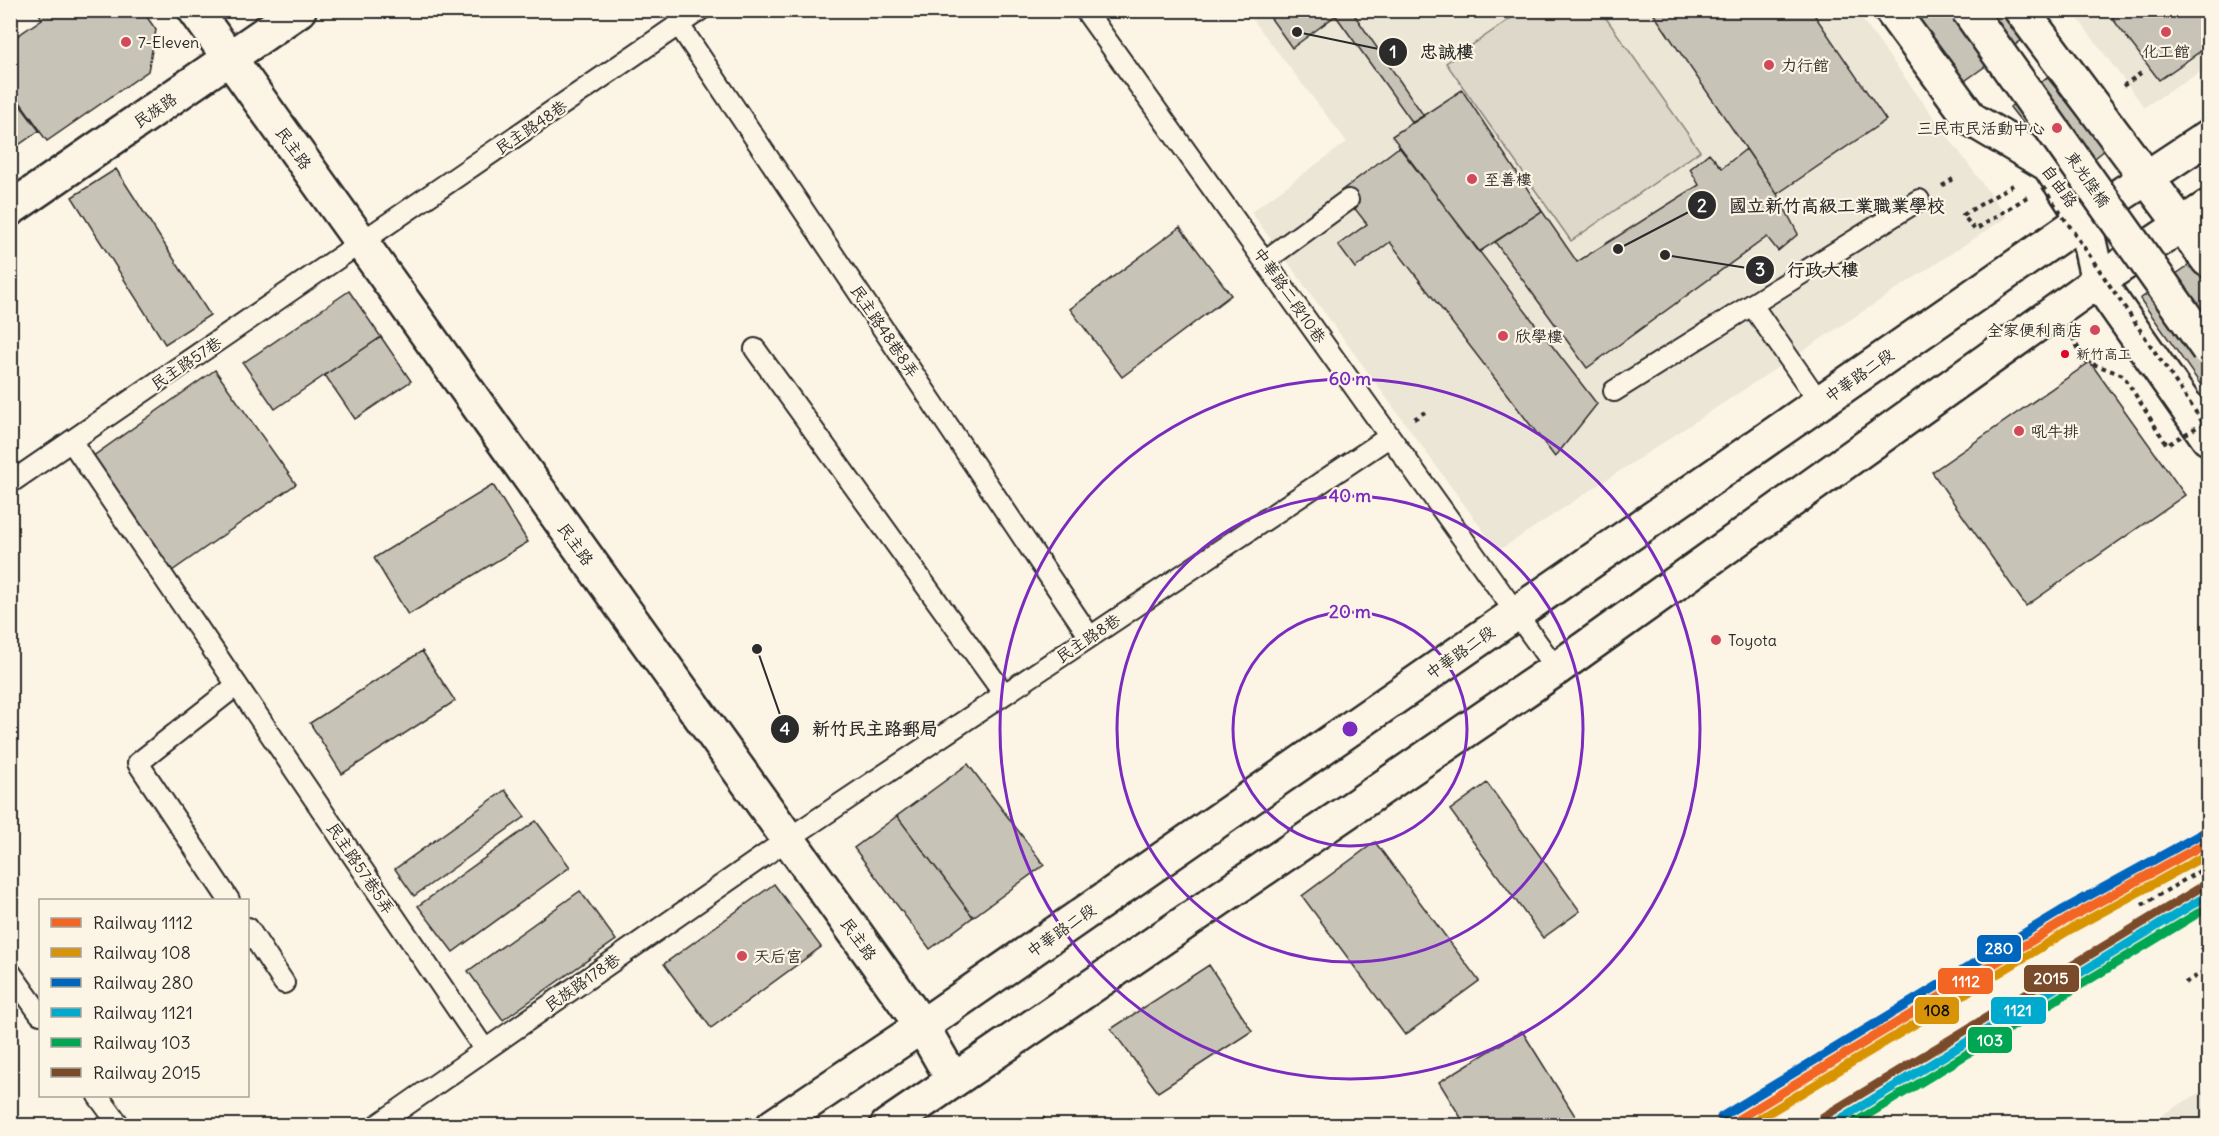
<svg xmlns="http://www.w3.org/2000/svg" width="2219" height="1136" font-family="Delius,'LXGW WenKai TC',sans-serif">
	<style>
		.built { fill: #ece6d7 }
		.green { fill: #ded8ca; stroke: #84827a; stroke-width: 1.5 }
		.building { fill: #c8c3b7; stroke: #2b2b2b; stroke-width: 1.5 }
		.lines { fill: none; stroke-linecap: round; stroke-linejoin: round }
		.service-casing { stroke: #2b2b2b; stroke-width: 24 }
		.minor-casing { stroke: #2b2b2b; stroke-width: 38 }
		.tertiary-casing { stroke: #2b2b2b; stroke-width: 38 }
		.path { stroke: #2b2b2b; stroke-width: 4; stroke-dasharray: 4.5 4.5; stroke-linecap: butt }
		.service { stroke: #fcf5e5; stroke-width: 20 }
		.minor { stroke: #fcf5e5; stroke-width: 33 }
		.tertiary { stroke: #fcf5e5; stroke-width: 33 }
		.tertiary-bridge-casing { stroke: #2b2b2b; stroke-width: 38; stroke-linecap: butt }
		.path-bridge { stroke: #2b2b2b; stroke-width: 4; stroke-dasharray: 4.5 4.5; stroke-linecap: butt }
		.tertiary-bridge { stroke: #fcf5e5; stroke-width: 33 }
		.rail-1-casing { stroke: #fcf5e5; stroke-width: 14 }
		.rail-2-casing { stroke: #fcf5e5; stroke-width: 14 }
		.rail-3-casing { stroke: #fcf5e5; stroke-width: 14 }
		.rail-4-casing { stroke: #fcf5e5; stroke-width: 14 }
		.rail-5-casing { stroke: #fcf5e5; stroke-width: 14 }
		.rail-6-casing { stroke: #fcf5e5; stroke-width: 14 }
		.rail-1 { stroke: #f26522; stroke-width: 9 }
		.rail-2 { stroke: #d89406; stroke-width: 9 }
		.rail-3 { stroke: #0065bd; stroke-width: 9 }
		.rail-4 { stroke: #00a9ce; stroke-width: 9 }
		.rail-5 { stroke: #00a651; stroke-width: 9 }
		.rail-6 { stroke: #7a4b2a; stroke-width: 9 }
		.ring { fill: none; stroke: #7b2cbf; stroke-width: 3 }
		.poi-dot { fill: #d1495b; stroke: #fcf5e5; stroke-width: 2 }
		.bus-dot { fill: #e4002b; stroke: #fcf5e5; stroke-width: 2 }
		.labels { text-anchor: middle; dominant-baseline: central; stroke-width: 4.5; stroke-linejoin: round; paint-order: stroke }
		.bus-label { font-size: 14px; fill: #2b2b2b; stroke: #fcf5e5; text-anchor: start }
		.poi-label { font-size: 16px; fill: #2b2b2b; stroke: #fcf5e5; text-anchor: start }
		.street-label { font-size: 16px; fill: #2b2b2b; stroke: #fcf5e5 }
		.centre { fill: #7b2cbf; stroke: #fcf5e5; stroke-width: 3 }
		.ring-label { font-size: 18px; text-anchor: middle; font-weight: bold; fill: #7b2cbf; stroke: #fcf5e5; stroke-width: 4.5; stroke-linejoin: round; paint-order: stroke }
		.leader { fill: none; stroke: #2b2b2b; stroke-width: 2 }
		.callout-dot { fill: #2b2b2b; stroke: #fcf5e5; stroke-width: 2 }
		.mark-label { font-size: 18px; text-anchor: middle; font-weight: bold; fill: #fff }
		.callout-label { font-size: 18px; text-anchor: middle; font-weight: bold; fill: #2b2b2b; stroke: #fcf5e5; stroke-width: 4.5; stroke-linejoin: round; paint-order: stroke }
		.line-badge { stroke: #fcf5e5; stroke-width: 2 }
		.badge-label { font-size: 16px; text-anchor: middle; font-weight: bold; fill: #fff }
		.pale-badge-label { font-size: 16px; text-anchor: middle; font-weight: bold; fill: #111 }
	</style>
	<rect width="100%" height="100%" fill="#fcf5e5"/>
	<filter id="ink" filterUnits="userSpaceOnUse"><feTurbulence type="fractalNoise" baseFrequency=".0167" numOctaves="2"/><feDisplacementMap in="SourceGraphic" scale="12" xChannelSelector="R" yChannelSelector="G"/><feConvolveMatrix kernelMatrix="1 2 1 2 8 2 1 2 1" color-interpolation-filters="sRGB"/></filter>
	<g filter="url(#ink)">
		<path class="built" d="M1246,11H1856L2007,217L1498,551L1251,212L1347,142Z
			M2072,11H2208V67L2144,107Z
			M2208,1088V1125H2144Z"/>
		<path class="green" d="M1523,10L1601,11L1700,151L1571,241L1446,63Z"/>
		<path class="building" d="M37,10H142L156,30L148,71L47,141L10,92V41L42,19Z
			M1265,10H1343L1292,48Z
			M1343,10H1351L1424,116L1413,123L1336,16Z
			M1651,10H1811L1886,120L1777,194Z
			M1905,10H2001L2022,40L1959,85Z
			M2123,10H2208V46L2159,80L2112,18Z
			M2047,77L2105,150L2067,180L2010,107Z
			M10,88L40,130L10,151Z
			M1462,90L1542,211L1479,252L1392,136Z
			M1399,147L1597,404L1555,457L1390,242L1355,268L1338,245L1367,224L1341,191Z
			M1746,149L1777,194L1798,234L1778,251L1767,237L1587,368L1495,242L1542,211L1577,262L1699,185L1690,169L1709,153L1722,168Z
			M116,169L210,315L165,344L72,197Z
			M1180,227L1231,295L1122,377L1070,309Z
			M2192,263L2208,286V395L2140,299Z
			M349,291L381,337L275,409L243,363Z
			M381,337L411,381L355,419L325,375Z
			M2090,362L2185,495L2026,606L1932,472Z
			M215,370L296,484L172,571L92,457Z
			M493,485L528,542L408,615L374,558Z
			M422,651L455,701L342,774L310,723Z
			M968,764L1044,865L973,917L897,816Z
			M1487,783L1580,911L1543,938L1450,810Z
			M505,790L525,817L414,896L395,869Z
			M897,816L973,917L930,949L854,848Z
			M536,821L570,867L453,952L418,906Z
			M1375,842L1479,981L1405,1035L1302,896Z
			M2208,848V868L2200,853Z
			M774,884L821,947L711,1028L664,964Z
			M580,891L616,940L503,1020L468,971Z
			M1209,965L1252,1031L1158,1092L1111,1029Z
			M1522,1031L1577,1119L1567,1126H1466L1439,1082Z
			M1044,1117L1049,1126H1032Z"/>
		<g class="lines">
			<g class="service-casing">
				<path id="service" d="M1085,10C1244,229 1398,451 1556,669
					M679,25L1090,637
					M1266,260L1348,200
					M1752,305L1820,403
					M755,349L1004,694
					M1614,391L1919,200
					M71,441L485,1050
					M10,483L700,10
					M229,900L138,763L237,685
					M248,928L284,983
					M10,972L40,1014
					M98,1096L120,1126
					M376,1126L788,839L1389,437"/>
			</g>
			<g class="minor-casing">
				<path id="minor" d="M195,10L922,1026L953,1080
					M1891,10L1971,119L2049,165L2084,219L2098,281L2208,438
					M2021,10L2208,260"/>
			</g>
			<g class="tertiary-casing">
				<path id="tertiary" d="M10,209L299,10
					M773,1126L922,1026L2084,219L2208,137
					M887,1126L1556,669L2098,281L2208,207"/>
			</g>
			<path class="path" d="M2123,86L2141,73
				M2013,185L1963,215L1975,230L2027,197
				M1942,186L1953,179
				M1414,419L1425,412
				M2142,905L2208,866
				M2185,983L2208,969"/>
			<use href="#service" class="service"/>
			<use href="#minor" class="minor"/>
			<use href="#tertiary" class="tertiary"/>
			<g class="tertiary-bridge-casing">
				<path id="tertiary-bridge" d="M1968,10L2208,349"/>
			</g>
			<path class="path-bridge" d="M2043,187L2208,430
				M2068,329L2085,361L2123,375L2167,445L2204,423"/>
			<use href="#tertiary-bridge" class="tertiary-bridge"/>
			<g class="rail-1-casing">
				<path id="rail-1" d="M1727,1126L2066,920L2208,842"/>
			</g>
			<g class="rail-2-casing">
				<path id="rail-2" d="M1747,1126L2071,929L2208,854"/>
			</g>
			<g class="rail-3-casing">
				<path id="rail-3" d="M1721,1117L2061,911L2203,833"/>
			</g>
			<g class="rail-4-casing">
				<path id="rail-4" d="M1829,1126L2208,895"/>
			</g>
			<g class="rail-5-casing">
				<path id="rail-5" d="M1849,1126L2208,907"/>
			</g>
			<g class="rail-6-casing">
				<path id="rail-6" d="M1823,1117L2203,886"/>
			</g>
			<use href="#rail-1" class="rail-1"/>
			<use href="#rail-2" class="rail-2"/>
			<use href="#rail-3" class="rail-3"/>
			<use href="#rail-4" class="rail-4"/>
			<use href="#rail-5" class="rail-5"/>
			<use href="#rail-6" class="rail-6"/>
		</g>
	</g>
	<g class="ring">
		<circle cx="1350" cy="729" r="117"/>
		<circle cx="1350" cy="729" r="233"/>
		<circle cx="1350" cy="729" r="350"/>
	</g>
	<g class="poi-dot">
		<circle cx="2166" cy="32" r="6"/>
		<circle cx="126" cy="42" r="6"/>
		<circle cx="1769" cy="65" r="6"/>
		<circle cx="2057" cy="128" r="6"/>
		<circle cx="1472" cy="179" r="6"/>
		<circle cx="2095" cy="330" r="6"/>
		<circle cx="1503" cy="336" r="6"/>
		<circle cx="2019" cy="431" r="6"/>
		<circle cx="1716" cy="640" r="6"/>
		<circle cx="742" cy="956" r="6"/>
	</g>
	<circle class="bus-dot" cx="2065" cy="354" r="5"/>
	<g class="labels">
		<g class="bus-label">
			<text x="2076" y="354">新竹高工</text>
		</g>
		<g class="poi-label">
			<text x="138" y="42">7-Eleven</text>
			<text x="2166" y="51" text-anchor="middle">化工館</text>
			<text x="1781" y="65">力行館</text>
			<text x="2045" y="128" text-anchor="end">三民市民活動中心</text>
			<text x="1484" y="179">至善樓</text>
			<text x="2083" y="330" text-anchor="end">全家便利商店</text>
			<text x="1515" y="336">欣學樓</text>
			<text x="2031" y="431">吼牛排</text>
			<text x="1728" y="640">Toyota</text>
			<text x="754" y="956">天后宮</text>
		</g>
		<g class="street-label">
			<text transform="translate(155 110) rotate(-34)">民族路</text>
			<text transform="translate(531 127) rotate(-34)">民主路48巷</text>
			<text transform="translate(294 148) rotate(54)">民主路</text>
			<text transform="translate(2088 179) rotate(55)">東光陸橋</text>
			<text transform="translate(2060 186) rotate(54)">自由路</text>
			<text transform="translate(1290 295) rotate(55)">中華路二段10巷</text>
			<text transform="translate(885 331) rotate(56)">民主路48巷8弄</text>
			<text transform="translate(186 363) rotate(-34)">民主路57巷</text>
			<text transform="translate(1859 375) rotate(-35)">中華路二段</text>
			<text transform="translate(576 544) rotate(54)">民主路</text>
			<text transform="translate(1088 638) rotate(-34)">民主路8巷</text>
			<text transform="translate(1460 652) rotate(-35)">中華路二段</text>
			<text transform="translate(361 868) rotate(56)">民主路57巷5弄</text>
			<text transform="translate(1061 930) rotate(-35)">中華路二段</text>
			<text transform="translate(859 939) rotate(54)">民主路</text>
			<text transform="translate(582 982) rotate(-35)">民族路178巷</text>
		</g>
	</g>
	<circle cx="1350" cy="729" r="9" class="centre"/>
	<g class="ring-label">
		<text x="1350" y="385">60 m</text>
		<text x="1350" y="502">40 m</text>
		<text x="1350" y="618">20 m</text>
	</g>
	<path class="leader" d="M1297 32L1393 52M1618 249L1702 205M1665 255L1760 270M757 649L785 729"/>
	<g class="callout-dot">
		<circle cx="1297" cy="32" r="6"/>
		<circle cx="1618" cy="249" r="6"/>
		<circle cx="1665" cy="255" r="6"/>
		<circle cx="757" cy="649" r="6"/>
		<circle cx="1393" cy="52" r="15"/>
		<circle cx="1702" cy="205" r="15"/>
		<circle cx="1760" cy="270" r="15"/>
		<circle cx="785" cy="729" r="15"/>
	</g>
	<g class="mark-label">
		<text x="1393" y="58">1</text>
		<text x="1702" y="212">2</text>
		<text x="1760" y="276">3</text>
		<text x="785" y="735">4</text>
	</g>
	<g class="callout-label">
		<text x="1447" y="58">忠誠樓</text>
		<text x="1837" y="212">國立新竹高級工業職業學校</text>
		<text x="1823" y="276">行政大樓</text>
		<text x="875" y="735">新竹民主路郵局</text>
	</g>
	<g class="line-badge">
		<rect x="1976" y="934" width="46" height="29" rx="6" fill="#0065bd"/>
		<rect x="2023" y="964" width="57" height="29" rx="6" fill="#7a4b2a"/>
		<rect x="1937" y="967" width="57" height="28" rx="6" fill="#f26522"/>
		<rect x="1914" y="996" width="46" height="29" rx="6" fill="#d89406"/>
		<rect x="1990" y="996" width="57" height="29" rx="6" fill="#00a9ce"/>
		<rect x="1967" y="1026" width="46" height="28" rx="6" fill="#00a651"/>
	</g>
	<g class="badge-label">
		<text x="1999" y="954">280</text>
		<text x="2051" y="984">2015</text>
		<text x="1966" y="987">1112</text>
		<text x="2018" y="1016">1121</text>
		<text x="1990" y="1046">103</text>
	</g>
	<g class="pale-badge-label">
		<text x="1937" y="1016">108</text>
	</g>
	<rect width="2219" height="1136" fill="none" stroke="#fcf5e5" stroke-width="36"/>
	<rect x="18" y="18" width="2183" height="1100" fill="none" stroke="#2b2b2b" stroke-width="2" filter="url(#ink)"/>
	<rect x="39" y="899" width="210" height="198" fill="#fcf5e5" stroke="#a8a49b" stroke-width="1.5"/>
	<rect x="51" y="918" width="30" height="9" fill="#f26522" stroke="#a8a49b" stroke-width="1.5"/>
	<text x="93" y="929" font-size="18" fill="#2b2b2b">Railway 1112</text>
	<rect x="51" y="948" width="30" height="9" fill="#d89406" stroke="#a8a49b" stroke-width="1.5"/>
	<text x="93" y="959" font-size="18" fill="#2b2b2b">Railway 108</text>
	<rect x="51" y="978" width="30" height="9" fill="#0065bd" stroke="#a8a49b" stroke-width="1.5"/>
	<text x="93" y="989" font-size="18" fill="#2b2b2b">Railway 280</text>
	<rect x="51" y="1008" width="30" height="9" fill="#00a9ce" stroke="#a8a49b" stroke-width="1.5"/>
	<text x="93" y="1019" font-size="18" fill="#2b2b2b">Railway 1121</text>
	<rect x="51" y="1038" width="30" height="9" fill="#00a651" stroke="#a8a49b" stroke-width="1.5"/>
	<text x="93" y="1049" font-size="18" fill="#2b2b2b">Railway 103</text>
	<rect x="51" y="1068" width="30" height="9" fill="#7a4b2a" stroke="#a8a49b" stroke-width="1.5"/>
	<text x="93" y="1079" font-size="18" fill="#2b2b2b">Railway 2015</text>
</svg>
